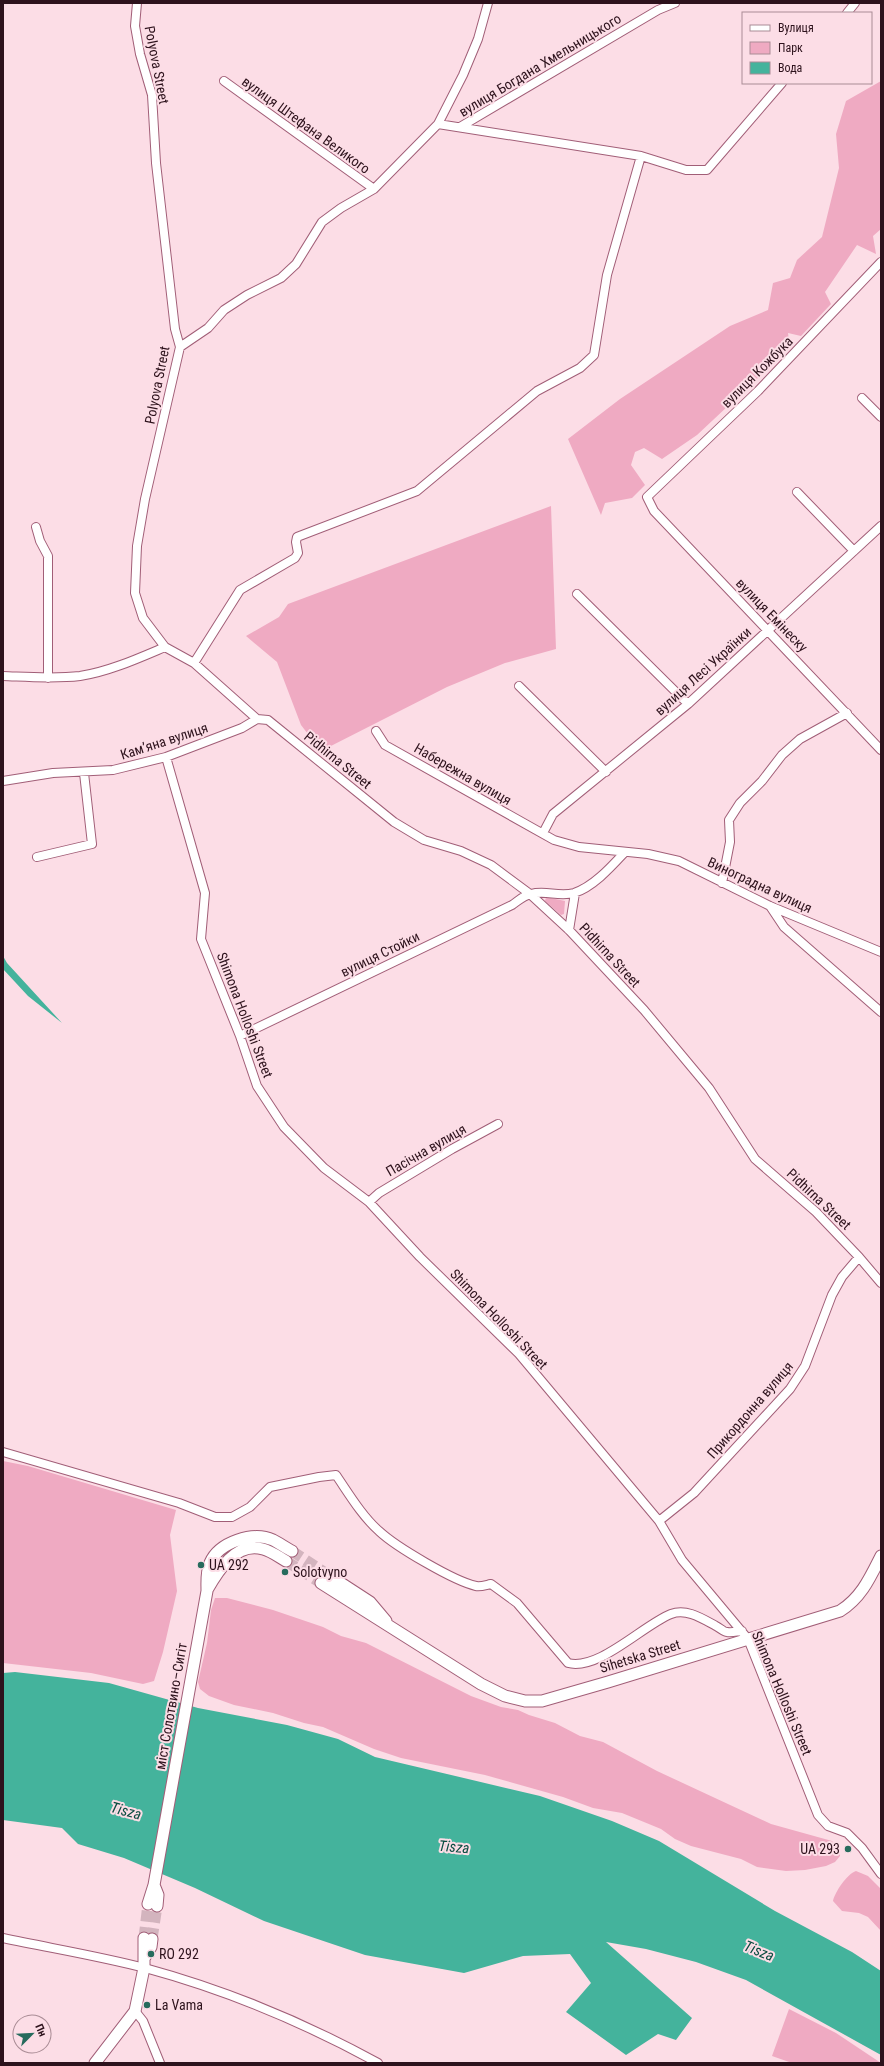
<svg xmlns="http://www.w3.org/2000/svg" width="884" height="2066" font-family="'Roboto Condensed',sans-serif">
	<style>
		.green { fill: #efaac2 }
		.water { fill: #44b39c }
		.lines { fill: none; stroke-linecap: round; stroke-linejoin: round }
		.secondary-tunnel { stroke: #d3b4be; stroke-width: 11; stroke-dasharray: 11 5.5; stroke-linecap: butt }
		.street-casing { stroke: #a15e77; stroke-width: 10 }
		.secondary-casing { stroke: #a15e77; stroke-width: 13 }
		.street { stroke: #fff; stroke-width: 8 }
		.secondary { stroke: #fff; stroke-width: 11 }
		.poi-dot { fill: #276b5d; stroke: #fcdde6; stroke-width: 1.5 }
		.labels { text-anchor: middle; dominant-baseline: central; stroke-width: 4; stroke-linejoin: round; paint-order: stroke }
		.street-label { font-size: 14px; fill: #2d121c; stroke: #fcdde6 }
		.poi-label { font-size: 14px; fill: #2d121c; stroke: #fcdde6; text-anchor: start }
		.water-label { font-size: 15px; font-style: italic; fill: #0a4c40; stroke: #fcdde6 }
	</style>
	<rect width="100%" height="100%" fill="#fcdde6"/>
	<path class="green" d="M881,81V229L873,236L876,254L857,245L825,292L831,304L801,336L788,333L790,348L697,435L662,459L644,448L635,452L631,465L645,485L632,498L605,503L601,515L568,439L620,399L730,326L768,310L773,283L790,278L797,260L822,237L839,168L836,134L846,101Z
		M551,506L556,649L505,663L447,687L321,751L301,725L277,662L246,636L279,617L288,604Z
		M546,897L565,901L564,914L561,915L545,901Z
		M3,1461L28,1466L176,1510L170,1535L177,1591L163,1652L154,1681L143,1684L91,1673L3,1663Z
		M215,1598H227L273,1610L323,1627L341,1636L366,1643L471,1696L501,1707L518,1710L529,1715L555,1723L580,1736L603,1742L657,1771L771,1824L832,1841L840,1850V1856L835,1862L826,1866L805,1870L786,1871L757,1867L741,1859L691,1846L675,1839L661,1829L622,1813L593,1808L563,1797L485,1775L401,1758L374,1749L323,1727L304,1723L273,1713L234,1705L209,1696L200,1689L198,1682L207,1643L211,1610Z
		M856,1871L868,1876L881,1889V1931L868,1917L859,1913L842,1911L833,1901C835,1892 847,1874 856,1871Z
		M789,2009L836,2033L881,2063H792L772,2056Z"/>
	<path class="water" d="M3,956L7,963L62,1023L28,996L3,969Z
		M15,1672L109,1683L198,1708L287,1725L338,1739L375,1757L540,1796L612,1821L659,1841L775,1911L852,1952L881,1971V2055L746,1980L696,1962L646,1949L606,1942L692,2018L676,2040L658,2034L626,2055L566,2012L591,1983L570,1954L523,1956L464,1973L365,1955L264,1921L195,1888L124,1858L78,1844L62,1828L3,1820V1673Z"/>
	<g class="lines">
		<path class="secondary-tunnel" d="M292,1551L327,1574
			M286,1561L321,1583
			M144,1938L148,1904
			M152,1939L157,1906"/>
		<g class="street-casing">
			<path id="street" d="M137,3L135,26L140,54L152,95L156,163L175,329L180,347L145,499L137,546L135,593L143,618L165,647L194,663L257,719
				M847,13L855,3
				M224,81L374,189
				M438,124L641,156L686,170H707L782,83
				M460,127L658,10L675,3
				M881,262L758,391L647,497L654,511L881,750
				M180,347L208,328L224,310L247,295L281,278L296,264L322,222L341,208L374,189L438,124L463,75L478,39L488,3
				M862,398L881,417
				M797,492L854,551
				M36,527L40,541L48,556V678
				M577,594L688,704
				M194,663L240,590L295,558L298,553L296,542L297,537L417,491L537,391L580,368L594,355L607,275L641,156
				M3,676C29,677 54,679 80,676C108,672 139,658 165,647
				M519,686L606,772
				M257,719L268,720L394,822L424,840L461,851L491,865L530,894L569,930L644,1010L709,1088L755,1159L816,1212L859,1257L881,1283
				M376,731L385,745L554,840L579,847L648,854L679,861L770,906L881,952
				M166,757L205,893L201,939L240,1036L257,1086L284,1127L324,1168L369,1202L420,1257L519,1354L659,1521L682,1560L748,1639L818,1815L828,1826L847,1833L862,1848L881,1874
				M3,781L53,773L113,770L166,757L242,728L257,719
				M543,833L553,814L688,704L881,526
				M37,857L92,844L84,773
				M722,883L730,842L729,820L740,803L762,781L782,755L800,739L847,713
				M770,906L784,927L881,1012
				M569,930L575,893
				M240,1036L512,905C518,901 524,895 531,894C545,890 559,897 574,893C593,887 611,867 624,853
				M369,1202L379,1193L452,1149L498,1124
				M3,1452L179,1503L215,1517H232L250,1507L270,1487L319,1477L336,1475C349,1494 362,1516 379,1531C396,1547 454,1581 476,1586C480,1587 486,1585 491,1584L517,1603L568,1663C599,1671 643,1625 671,1614C687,1608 703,1619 716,1626C720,1628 724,1632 727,1632C732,1633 738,1631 742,1631
				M659,1521L694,1493L790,1389L805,1366L832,1295L842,1277L859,1257
				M3,1938C50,1948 99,1956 145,1968C226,1990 305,2023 378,2063
				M135,2011L143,2021L160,2063"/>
		</g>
		<g class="secondary-casing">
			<path id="secondary" d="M327,1574L370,1602L386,1621
				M321,1583L481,1684L505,1696L525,1701H542L608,1682L840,1611C861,1598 870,1578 881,1556
				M207,1590C218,1571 236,1541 263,1549C271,1551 279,1557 286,1561
				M154,1885L158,1895L157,1906
				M148,1904L154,1885L207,1591C207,1581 206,1572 210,1563C219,1542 253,1531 273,1540C279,1543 286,1548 292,1551
				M145,1957L151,1947L152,1939
				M95,2063L135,2011L144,1968V1938"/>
		</g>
		<use href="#street" class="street"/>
		<use href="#secondary" class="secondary"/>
	</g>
	<g class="poi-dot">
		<circle cx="201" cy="1565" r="4"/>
		<circle cx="285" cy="1572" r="4"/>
		<circle cx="848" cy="1849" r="4"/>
		<circle cx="151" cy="1954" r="4"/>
		<circle cx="147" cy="2005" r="4"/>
	</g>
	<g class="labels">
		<g class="street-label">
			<text transform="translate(157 65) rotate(79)">Polyova Street</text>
			<text transform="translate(540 65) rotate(-31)">вулиця Богдана Хмельницького</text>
			<text transform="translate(306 125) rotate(36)">вулиця Штефана Великого</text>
			<text transform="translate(757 372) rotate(-45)">вулиця Кожбука</text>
			<text transform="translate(157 385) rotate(-79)">Polyova Street</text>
			<text transform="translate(772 615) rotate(46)">вулиця Емінеску</text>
			<text transform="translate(703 671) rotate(-42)">вулиця Лесі Українки</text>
			<text transform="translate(164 741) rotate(-18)">Камʼяна вулиця</text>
			<text transform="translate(338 760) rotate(39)">Pidhirna Street</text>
			<text transform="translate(463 774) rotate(30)">Набережна вулиця</text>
			<text transform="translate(760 885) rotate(25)">Виноградна вулиця</text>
			<text transform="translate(380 954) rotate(-26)">вулиця Стойки</text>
			<text transform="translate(610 955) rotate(47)">Pidhirna Street</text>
			<text transform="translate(245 1015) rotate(69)">Shimona Holloshi Street</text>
			<text transform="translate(426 1150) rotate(-30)">Пасічна вулиця</text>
			<text transform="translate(819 1199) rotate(43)">Pidhirna Street</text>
			<text transform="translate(499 1319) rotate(46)">Shimona Holloshi Street</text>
			<text transform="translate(750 1410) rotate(-49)">Прикордонна вулиця</text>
			<text transform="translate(640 1656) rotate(-17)">Sihetska Street</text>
			<text transform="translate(782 1693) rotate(67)">Shimona Holloshi Street</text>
			<text transform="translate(171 1706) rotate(-80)">міст Солотвино–Сигіт</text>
		</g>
		<g class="poi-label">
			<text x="209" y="1565">UA 292</text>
			<text x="293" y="1572">Solotvyno</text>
			<text x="840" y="1849" text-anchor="end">UA 293</text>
			<text x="159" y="1954">RO 292</text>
			<text x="155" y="2005">La Vama</text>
		</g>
		<g class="water-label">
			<text transform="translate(126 1811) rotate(15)">Tisza</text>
			<text transform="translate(454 1847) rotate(5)">Tisza</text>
			<text transform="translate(759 1951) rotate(22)">Tisza</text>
		</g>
	</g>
	<rect width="884" height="2066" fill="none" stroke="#2d121c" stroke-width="8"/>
	<rect x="742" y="12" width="130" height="72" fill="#fcdde6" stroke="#a98c95"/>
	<rect x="750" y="25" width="20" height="6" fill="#ffffff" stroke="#a98c95"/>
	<text x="778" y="32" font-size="12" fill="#2d121c">Вулиця</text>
	<rect x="750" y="42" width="20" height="12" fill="#efaac2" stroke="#a98c95"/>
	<text x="778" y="52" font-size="12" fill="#2d121c">Парк</text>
	<rect x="750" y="62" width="20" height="12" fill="#44b39c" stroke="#a98c95"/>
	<text x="778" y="72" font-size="12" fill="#2d121c">Вода</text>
	<g transform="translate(32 2034) rotate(66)"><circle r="19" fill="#fcdde6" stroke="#a98c95"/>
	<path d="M0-3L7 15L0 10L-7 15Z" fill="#276b5d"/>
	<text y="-6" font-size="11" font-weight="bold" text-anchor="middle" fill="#2d121c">Пн</text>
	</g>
</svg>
